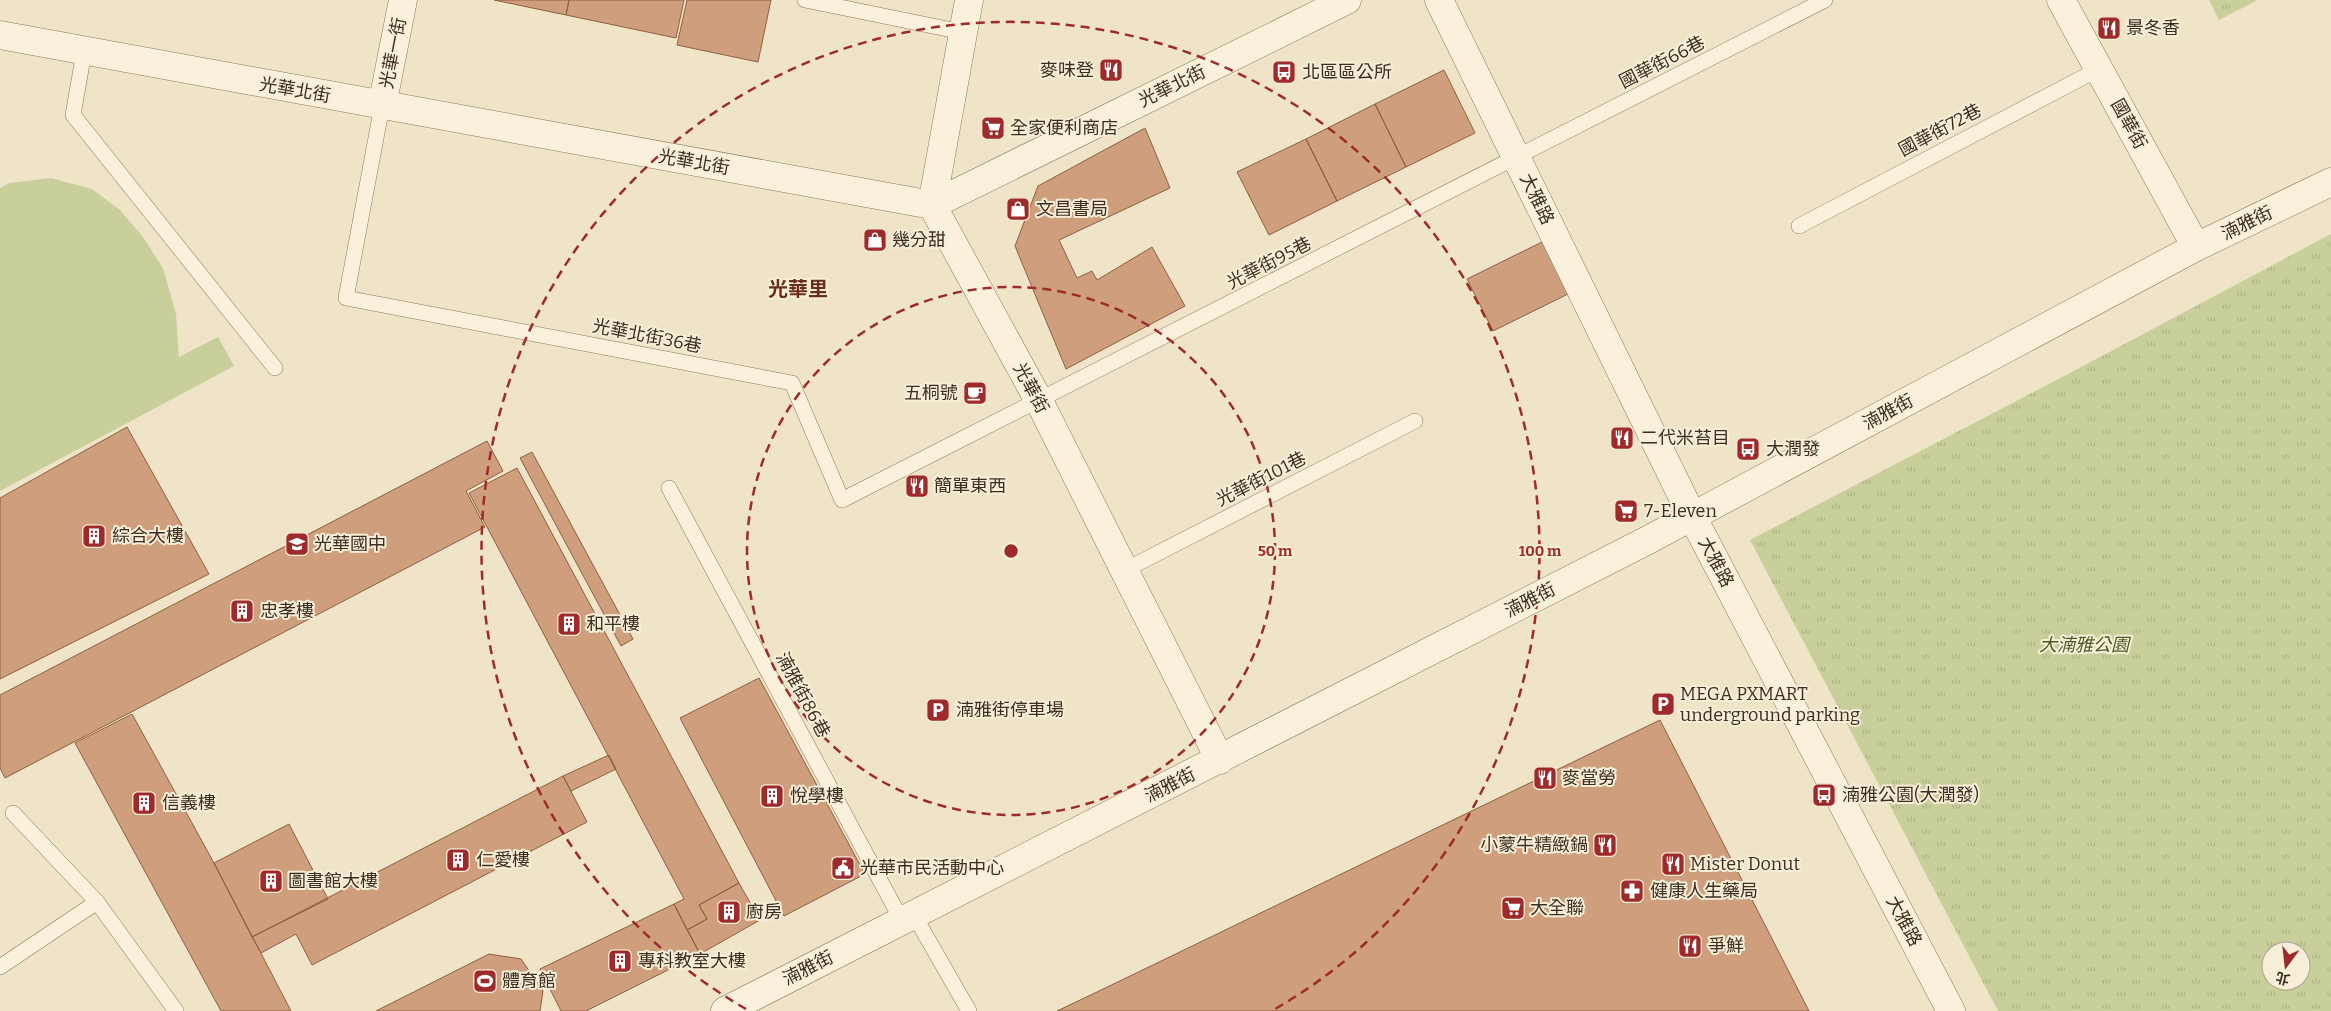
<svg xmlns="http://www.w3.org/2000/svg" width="2331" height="1011" font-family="Bitter,'Noto Sans TC',serif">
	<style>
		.park { fill: url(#park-tufts); fill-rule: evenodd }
		.pitch { fill: #c9cf9b }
		.building { fill: #cf9f7d; stroke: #8d5f41 }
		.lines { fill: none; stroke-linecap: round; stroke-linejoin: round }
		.service-casing { stroke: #8d765c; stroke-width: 16 }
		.minor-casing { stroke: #8d765c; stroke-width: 29 }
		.tertiary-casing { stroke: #8d765c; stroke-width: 29 }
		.service { stroke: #faf1dc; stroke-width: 15 }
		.minor { stroke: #faf1dc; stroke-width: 28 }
		.tertiary { stroke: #faf1dc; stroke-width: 28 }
		.ring { fill: none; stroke: #9e2a2b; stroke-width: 2.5; stroke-dasharray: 9 6 }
		.labels { text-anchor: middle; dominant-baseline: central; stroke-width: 4; stroke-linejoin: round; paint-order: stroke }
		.poi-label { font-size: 18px; fill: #3d2e20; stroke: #f7eed8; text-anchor: start }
		.street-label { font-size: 18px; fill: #3d2e20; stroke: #f7eed8 }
		.park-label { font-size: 18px; font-style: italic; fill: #4d5a26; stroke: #f7eed8 }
		.quarter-label { font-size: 20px; font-weight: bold; fill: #6b2e1e; stroke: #f7eed8 }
		.centre { fill: #9e2a2b; stroke: #f7eed8; stroke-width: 2.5 }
		.ring-label { font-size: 15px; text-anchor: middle; font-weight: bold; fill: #9e2a2b; stroke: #f7eed8; stroke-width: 4; stroke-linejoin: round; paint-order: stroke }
	</style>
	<defs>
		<pattern id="park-tufts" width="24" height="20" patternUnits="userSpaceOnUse" patternTransform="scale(1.25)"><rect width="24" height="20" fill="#c9cf9b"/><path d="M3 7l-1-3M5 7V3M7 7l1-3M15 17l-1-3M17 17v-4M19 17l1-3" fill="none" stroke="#aeb285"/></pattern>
	</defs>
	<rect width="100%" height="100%" fill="#f0e4c8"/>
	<path class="park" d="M2209,0H2255L2256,1L2219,20Z
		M2331,234V1011H1998L1750,540L2068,374ZM2271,951H2301V981H2271Z"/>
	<path class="pitch" d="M51,178L92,189L120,210L143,237L163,268L176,314L179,357L218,337L234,366L0,491V188L9,183Z"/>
	<path class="building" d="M494,0H569L566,15Z
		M569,0H684L676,38L566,15Z
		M687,0H771L758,62L677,45Z
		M1444,70L1475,133L1406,167L1375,104Z
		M1375,104L1406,167L1337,201L1306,139Z
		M1145,128L1170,188L1059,240L1077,278L1092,271L1097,280L1152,247L1185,306L1066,369L1015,246L1038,186Z
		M1306,139L1337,201L1269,235L1237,172Z
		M1542,242L1568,294L1493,331L1467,279Z
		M127,427L209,574L0,679V498Z
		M487,441L503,471L466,491L485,527L5,778L0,768V695Z
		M532,452L633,639L621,646L520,458Z
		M517,468L739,883L699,905L707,919L687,930L674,904L684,899L469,493Z
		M759,678L865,874L784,916L680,718Z
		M132,714L214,863L291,1011H221L75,743Z
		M1660,720L1809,1011H1057L1097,992Z
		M609,755L616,769L571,791L563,776Z
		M563,776L587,822L312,965L296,934L261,953L252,937Z
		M289,824L328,899L252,937L214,863Z
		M739,883L760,920L700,954L687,930L707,919L699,905Z
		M674,904L700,954L586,1011H561L540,969Z
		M489,954L521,959L543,991L540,1011H376Z"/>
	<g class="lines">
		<g class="service-casing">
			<path id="service" d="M805,0L962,32
				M84,52L73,115L275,368
				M382,106L346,298L792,383L842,500L1825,0
				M1799,226L2099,69
				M669,488L902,921
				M1125,570L1415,421
				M13,813L97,902L176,1011
				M914,915L969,1011
				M0,967L97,902"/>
		</g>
		<g class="minor-casing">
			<path id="minor" d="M969,0L932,205L1039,401L1220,760
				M1439,0L1692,516L1951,1011
				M2061,0L2196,247
				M0,35L932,205L1347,0
				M382,106L403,0"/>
		</g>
		<g class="tertiary-casing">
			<path id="tertiary" d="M725,1011L1648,540L2196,247L2331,182"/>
		</g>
		<use href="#service" class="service"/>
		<use href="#minor" class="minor"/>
		<use href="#tertiary" class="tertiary"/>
	</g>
	<g class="ring">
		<circle cx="1011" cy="551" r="264"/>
		<path d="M746 1009A529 529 0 1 1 1275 1009"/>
	</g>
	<defs>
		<g id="restaurant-square" transform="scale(1.25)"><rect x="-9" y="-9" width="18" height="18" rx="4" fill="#9e2a2b" stroke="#f7eed8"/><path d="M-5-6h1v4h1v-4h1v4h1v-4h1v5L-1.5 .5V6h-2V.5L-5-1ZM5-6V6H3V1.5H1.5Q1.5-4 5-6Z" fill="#fff"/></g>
		<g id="bus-square" transform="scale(1.25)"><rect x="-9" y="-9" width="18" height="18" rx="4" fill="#9e2a2b" stroke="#f7eed8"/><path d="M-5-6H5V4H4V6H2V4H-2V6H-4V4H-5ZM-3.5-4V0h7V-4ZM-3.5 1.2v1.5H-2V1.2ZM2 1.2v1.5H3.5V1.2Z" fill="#fff"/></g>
		<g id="supermarket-square" transform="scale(1.25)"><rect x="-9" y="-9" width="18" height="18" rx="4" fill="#9e2a2b" stroke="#f7eed8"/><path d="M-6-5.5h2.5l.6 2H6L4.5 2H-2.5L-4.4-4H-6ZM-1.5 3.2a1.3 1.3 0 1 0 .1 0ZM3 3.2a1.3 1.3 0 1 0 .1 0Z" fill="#fff"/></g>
		<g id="shop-square" transform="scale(1.25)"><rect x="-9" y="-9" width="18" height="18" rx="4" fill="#9e2a2b" stroke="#f7eed8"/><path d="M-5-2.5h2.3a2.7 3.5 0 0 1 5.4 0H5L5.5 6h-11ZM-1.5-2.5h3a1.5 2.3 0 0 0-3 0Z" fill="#fff"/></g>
		<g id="cafe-square" transform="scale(1.25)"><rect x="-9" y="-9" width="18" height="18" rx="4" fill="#9e2a2b" stroke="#f7eed8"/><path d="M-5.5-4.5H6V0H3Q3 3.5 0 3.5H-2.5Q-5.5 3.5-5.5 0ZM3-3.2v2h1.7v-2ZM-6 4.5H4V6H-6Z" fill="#fff"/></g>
		<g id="building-square" transform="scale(1.25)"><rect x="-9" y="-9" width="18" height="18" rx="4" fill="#9e2a2b" stroke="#f7eed8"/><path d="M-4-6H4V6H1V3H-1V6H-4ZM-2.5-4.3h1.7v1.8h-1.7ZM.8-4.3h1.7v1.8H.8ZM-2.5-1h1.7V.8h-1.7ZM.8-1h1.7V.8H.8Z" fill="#fff"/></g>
		<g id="school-square" transform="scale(1.25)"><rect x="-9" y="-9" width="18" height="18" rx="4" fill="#9e2a2b" stroke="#f7eed8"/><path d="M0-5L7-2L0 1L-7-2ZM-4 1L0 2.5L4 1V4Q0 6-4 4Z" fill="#fff"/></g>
		<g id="parking-square" transform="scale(1.25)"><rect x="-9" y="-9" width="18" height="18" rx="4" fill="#9e2a2b" stroke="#f7eed8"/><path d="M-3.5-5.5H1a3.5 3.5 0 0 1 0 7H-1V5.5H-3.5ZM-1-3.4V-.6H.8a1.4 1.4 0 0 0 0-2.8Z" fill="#fff"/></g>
		<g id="civic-square" transform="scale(1.25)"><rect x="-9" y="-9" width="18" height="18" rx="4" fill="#9e2a2b" stroke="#f7eed8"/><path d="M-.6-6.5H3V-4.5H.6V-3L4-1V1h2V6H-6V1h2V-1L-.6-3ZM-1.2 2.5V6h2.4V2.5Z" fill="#fff"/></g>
		<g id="pharmacy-square" transform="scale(1.25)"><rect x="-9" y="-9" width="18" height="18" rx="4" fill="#9e2a2b" stroke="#f7eed8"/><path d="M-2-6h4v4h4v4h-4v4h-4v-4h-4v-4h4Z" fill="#fff"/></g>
		<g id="stadium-square" transform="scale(1.25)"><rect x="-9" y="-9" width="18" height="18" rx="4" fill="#9e2a2b" stroke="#f7eed8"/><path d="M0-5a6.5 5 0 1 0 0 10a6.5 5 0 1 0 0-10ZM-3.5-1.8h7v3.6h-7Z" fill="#fff"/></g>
	</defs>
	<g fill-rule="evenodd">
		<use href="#restaurant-square" x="2109" y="28"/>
		<use href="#restaurant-square" x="1111" y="70"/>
		<use href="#bus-square" x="1284" y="72"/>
		<use href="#supermarket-square" x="993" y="128"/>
		<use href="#shop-square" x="1018" y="209"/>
		<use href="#shop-square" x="875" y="240"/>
		<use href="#cafe-square" x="975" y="393"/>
		<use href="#restaurant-square" x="1622" y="438"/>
		<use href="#bus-square" x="1748" y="449"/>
		<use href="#restaurant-square" x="917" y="486"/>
		<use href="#supermarket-square" x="1626" y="511"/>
		<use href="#building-square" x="94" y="536"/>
		<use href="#school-square" x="297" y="544"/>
		<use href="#building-square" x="242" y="611"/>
		<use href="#building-square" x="569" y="624"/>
		<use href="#parking-square" x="1663" y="704"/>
		<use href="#parking-square" x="938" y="710"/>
		<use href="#restaurant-square" x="1545" y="778"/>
		<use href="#bus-square" x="1824" y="795"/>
		<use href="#building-square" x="772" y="796"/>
		<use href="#building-square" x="144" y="803"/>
		<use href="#restaurant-square" x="1605" y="845"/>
		<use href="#building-square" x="458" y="860"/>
		<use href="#restaurant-square" x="1673" y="864"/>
		<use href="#civic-square" x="843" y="868"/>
		<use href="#building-square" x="271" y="881"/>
		<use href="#pharmacy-square" x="1632" y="891"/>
		<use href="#supermarket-square" x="1513" y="908"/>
		<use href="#building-square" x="729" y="912"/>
		<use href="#restaurant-square" x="1690" y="946"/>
		<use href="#building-square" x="620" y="961"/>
		<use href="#stadium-square" x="485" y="981"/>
	</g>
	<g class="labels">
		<g class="poi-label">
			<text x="2126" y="28">景冬香</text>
			<text x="1094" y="70" text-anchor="end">麥味登</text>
			<text x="1302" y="72">北區區公所</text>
			<text x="1010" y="128">全家便利商店</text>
			<text x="1036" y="209">文昌書局</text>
			<text x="892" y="240">幾分甜</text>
			<text x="958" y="393" text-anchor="end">五桐號</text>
			<text x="1640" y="438">二代米苔目</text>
			<text x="1766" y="449">大潤發</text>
			<text x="934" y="486">簡單東西</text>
			<text x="1644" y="511">7-Eleven</text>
			<text x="112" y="536">綜合大樓</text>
			<text x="314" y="544">光華國中</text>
			<text x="260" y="611">忠孝樓</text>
			<text x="586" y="624">和平樓</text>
			<text x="1680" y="694">MEGA PXMART<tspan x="1680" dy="21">underground parking</tspan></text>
			<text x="956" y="710">湳雅街停車場</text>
			<text x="1562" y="778">麥當勞</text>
			<text x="1842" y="795">湳雅公園(大潤發)</text>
			<text x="790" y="796">悅學樓</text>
			<text x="162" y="803">信義樓</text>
			<text x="1588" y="845" text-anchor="end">小蒙牛精緻鍋</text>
			<text x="476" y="860">仁愛樓</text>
			<text x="1690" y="864">Mister Donut</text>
			<text x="860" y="868">光華市民活動中心</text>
			<text x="288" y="881">圖書館大樓</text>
			<text x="1650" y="891">健康人生藥局</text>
			<text x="1530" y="908">大全聯</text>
			<text x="746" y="912">廚房</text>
			<text x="1708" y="946">爭鮮</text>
			<text x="638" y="961">專科教室大樓</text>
			<text x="502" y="981">體育館</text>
		</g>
		<g class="street-label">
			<text transform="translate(393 53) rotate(-79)">光華一街</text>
			<text transform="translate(1662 62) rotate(-27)">國華街66巷</text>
			<text transform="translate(1172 86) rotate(-26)">光華北街</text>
			<text transform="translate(295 90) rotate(10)">光華北街</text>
			<text transform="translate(2129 124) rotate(61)">國華街</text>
			<text transform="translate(1940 130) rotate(-28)">國華街72巷</text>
			<text transform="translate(694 162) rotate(10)">光華北街</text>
			<text transform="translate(1537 199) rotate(64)">大雅路</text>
			<text transform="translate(2247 223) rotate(-26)">湳雅街</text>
			<text transform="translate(1269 263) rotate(-27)">光華街95巷</text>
			<text transform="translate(647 336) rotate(11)">光華北街36巷</text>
			<text transform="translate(1031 388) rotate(62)">光華街</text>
			<text transform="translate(1888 412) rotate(-28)">湳雅街</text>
			<text transform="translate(1261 479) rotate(-27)">光華街101巷</text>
			<text transform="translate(1716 562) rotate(62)">大雅路</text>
			<text transform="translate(1530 600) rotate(-27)">湳雅街</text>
			<text transform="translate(803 695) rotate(62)">湳雅街86巷</text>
			<text transform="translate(1170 785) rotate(-27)">湳雅街</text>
			<text transform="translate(1904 921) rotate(62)">大雅路</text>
			<text transform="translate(808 968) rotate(-27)">湳雅街</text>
		</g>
		<g class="park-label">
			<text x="2084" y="645">大湳雅公園</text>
		</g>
		<g class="quarter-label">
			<text x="798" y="289">光華里</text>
		</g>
	</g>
	<circle cx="1011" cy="551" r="8" class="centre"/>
	<g class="ring-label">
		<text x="1275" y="556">50 m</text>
		<text x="1540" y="556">100 m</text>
	</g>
	<g transform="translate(2286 966) rotate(195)"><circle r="24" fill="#f7eed8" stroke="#ada18e"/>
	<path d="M0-4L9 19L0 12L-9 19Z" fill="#9e2a2b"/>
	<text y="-8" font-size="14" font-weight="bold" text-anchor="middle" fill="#3d2e20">北</text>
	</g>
</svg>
